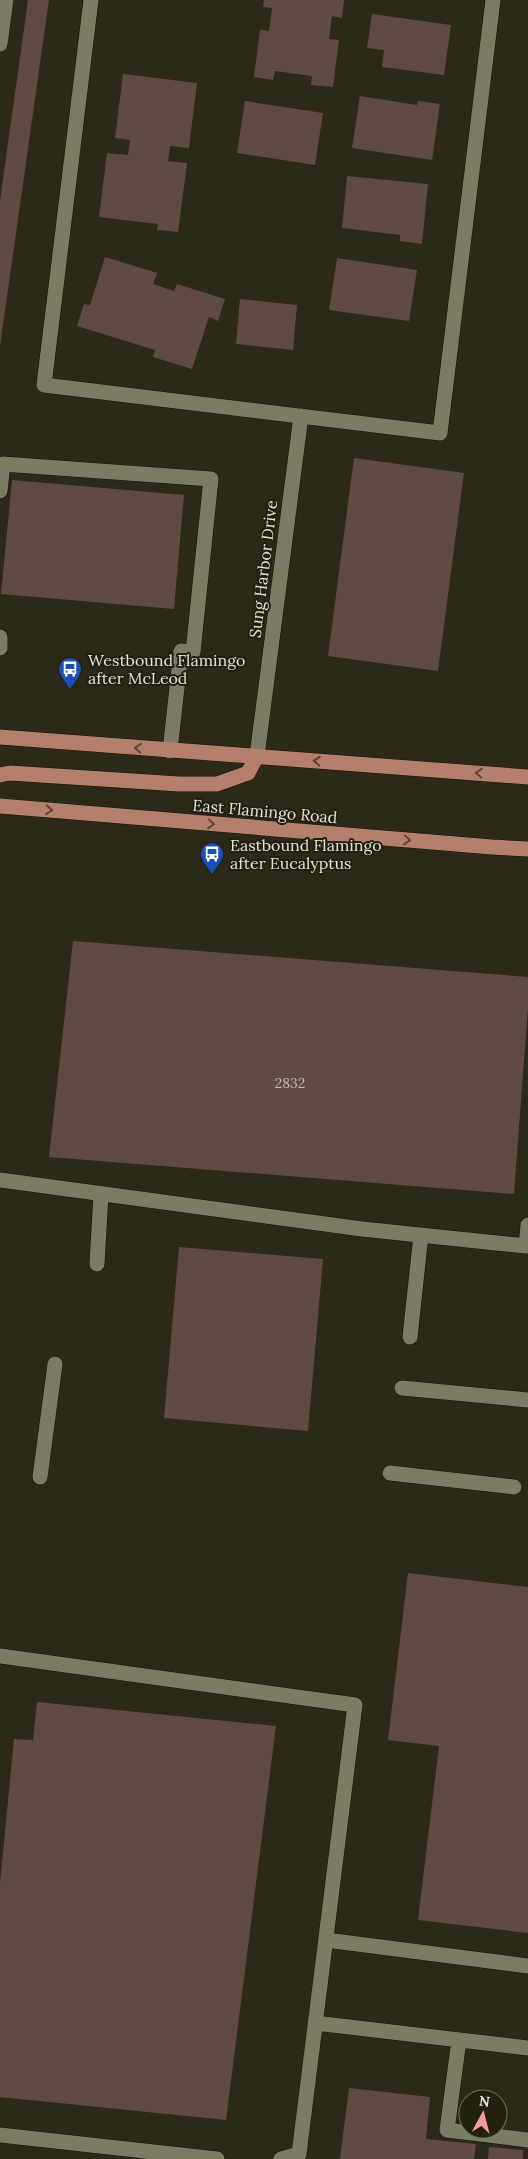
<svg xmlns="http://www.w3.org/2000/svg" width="528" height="2159" font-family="Lora,serif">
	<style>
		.building { fill: #5f4b44 }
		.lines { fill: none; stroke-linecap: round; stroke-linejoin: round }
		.minor-casing { stroke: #141203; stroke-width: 16 }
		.major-casing { stroke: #141203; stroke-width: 16 }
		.minor { stroke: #7d7a66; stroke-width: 15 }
		.major { stroke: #b47f6d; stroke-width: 15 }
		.oneway { stroke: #5c4635 }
		.labels { text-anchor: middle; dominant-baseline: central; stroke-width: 4; stroke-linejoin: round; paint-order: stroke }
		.number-label { font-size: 14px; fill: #c2bcb2 }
		.street-label { font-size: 16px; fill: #e3e2d7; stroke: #22200f }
		.poi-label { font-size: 16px; fill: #e3e2d7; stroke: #22200f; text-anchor: start }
	</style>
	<rect width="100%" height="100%" fill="#2c2918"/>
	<path class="building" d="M28,0H49L0,346V201Z
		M264,0H344L342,18L332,16L329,39L339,40L333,87L311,85L312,76L275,71L273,80L254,77L260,30L269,31L272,8L263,7Z
		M372,14L451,25L444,75L382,67L384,50L367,48Z
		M123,74L197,83L189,148L170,146L168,161L187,163L178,232L157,230L158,224L99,217L107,153L128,155L130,140L115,138Z
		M360,96L417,105L418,101L440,104L432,160L352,148Z
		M245,101L323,113L315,165L237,153Z
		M347,176L428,184L422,244L400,241V235L342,228Z
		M105,257L157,273L153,284L174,291L177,284L225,299L218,321L209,317L192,369L153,357L155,350L77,326L84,304L90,305Z
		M337,258L417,270L409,321L329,310Z
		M240,299L297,305L293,350L236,344Z
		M354,458L464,473L438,671L328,656Z
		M12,480L184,495L174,609L1,594Z
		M73,941L528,977V1008L514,1194L49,1157Z
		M179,1247L323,1259L308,1431L164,1418Z
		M408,1573L528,1587V1933L418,1920L439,1746L388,1740Z
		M37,1702L276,1726L226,2120L0,2097V1883L14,1739L33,1740Z
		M349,2088L430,2097L426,2139L476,2144L474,2159H340Z
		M489,2147L523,2150V2159H488Z"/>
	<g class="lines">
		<g class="minor-casing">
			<path id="minor" d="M91,0L44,385L440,433L493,0
				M0,44L6,0
				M0,491L3,464L211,479L193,652L181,651L170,751
				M0,637V648
				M257,756L301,416
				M0,1180L362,1229L526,1246L528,1225
				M97,1264L101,1194
				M410,1337L421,1235
				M402,1388L528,1400
				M390,1473L514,1487
				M40,1477L55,1364
				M0,1656L355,1705L299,2154L281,2159
				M326,1940L528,1966
				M315,2023L528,2048
				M459,2040L447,2130L528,2140
				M0,2135L217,2159"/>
		</g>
		<g class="major-casing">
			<path id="major" d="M0,737L528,777
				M0,775L10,773L179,784H217L248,773L257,756
				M0,806L492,847L528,849"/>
		</g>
		<use href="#minor" class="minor"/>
		<use href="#major" class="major"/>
	</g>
	<defs><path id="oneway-chevron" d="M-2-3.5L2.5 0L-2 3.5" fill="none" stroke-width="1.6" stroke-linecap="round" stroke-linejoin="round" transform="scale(1.25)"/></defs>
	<g class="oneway">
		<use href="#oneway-chevron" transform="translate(138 748) rotate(-175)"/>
		<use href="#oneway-chevron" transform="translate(317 761) rotate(-176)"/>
		<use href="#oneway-chevron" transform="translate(479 773) rotate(-176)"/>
		<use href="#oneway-chevron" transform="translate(49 810) rotate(5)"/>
		<use href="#oneway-chevron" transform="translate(211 824) rotate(5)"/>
		<use href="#oneway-chevron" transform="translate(407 840) rotate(5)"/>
	</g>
	<defs>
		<g id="bus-pin" transform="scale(1.25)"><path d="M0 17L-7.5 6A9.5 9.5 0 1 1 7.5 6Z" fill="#1a4fb4" stroke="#22200f"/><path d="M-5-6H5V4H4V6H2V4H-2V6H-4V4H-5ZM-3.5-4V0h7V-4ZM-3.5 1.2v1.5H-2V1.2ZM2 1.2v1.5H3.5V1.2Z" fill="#fff"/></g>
	</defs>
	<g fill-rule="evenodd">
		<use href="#bus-pin" x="70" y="669"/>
		<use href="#bus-pin" x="212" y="854"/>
	</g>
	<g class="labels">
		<g class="number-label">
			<text x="290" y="1083">2832</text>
		</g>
		<g class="street-label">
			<text transform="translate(263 569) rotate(-83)">Sung Harbor Drive</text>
			<text transform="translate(265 811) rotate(5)">East Flamingo Road</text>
		</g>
		<g class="poi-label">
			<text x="88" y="660">Westbound Flamingo<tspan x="88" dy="18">after McLeod</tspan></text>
			<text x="230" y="845">Eastbound Flamingo<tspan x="230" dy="18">after Eucalyptus</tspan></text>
		</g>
	</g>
	<g transform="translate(483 2114) rotate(7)"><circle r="24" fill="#22200f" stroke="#6f6e5f"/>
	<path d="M0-4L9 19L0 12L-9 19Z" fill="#f39aa7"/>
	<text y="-8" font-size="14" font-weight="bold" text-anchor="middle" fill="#e3e2d7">N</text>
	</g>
</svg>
